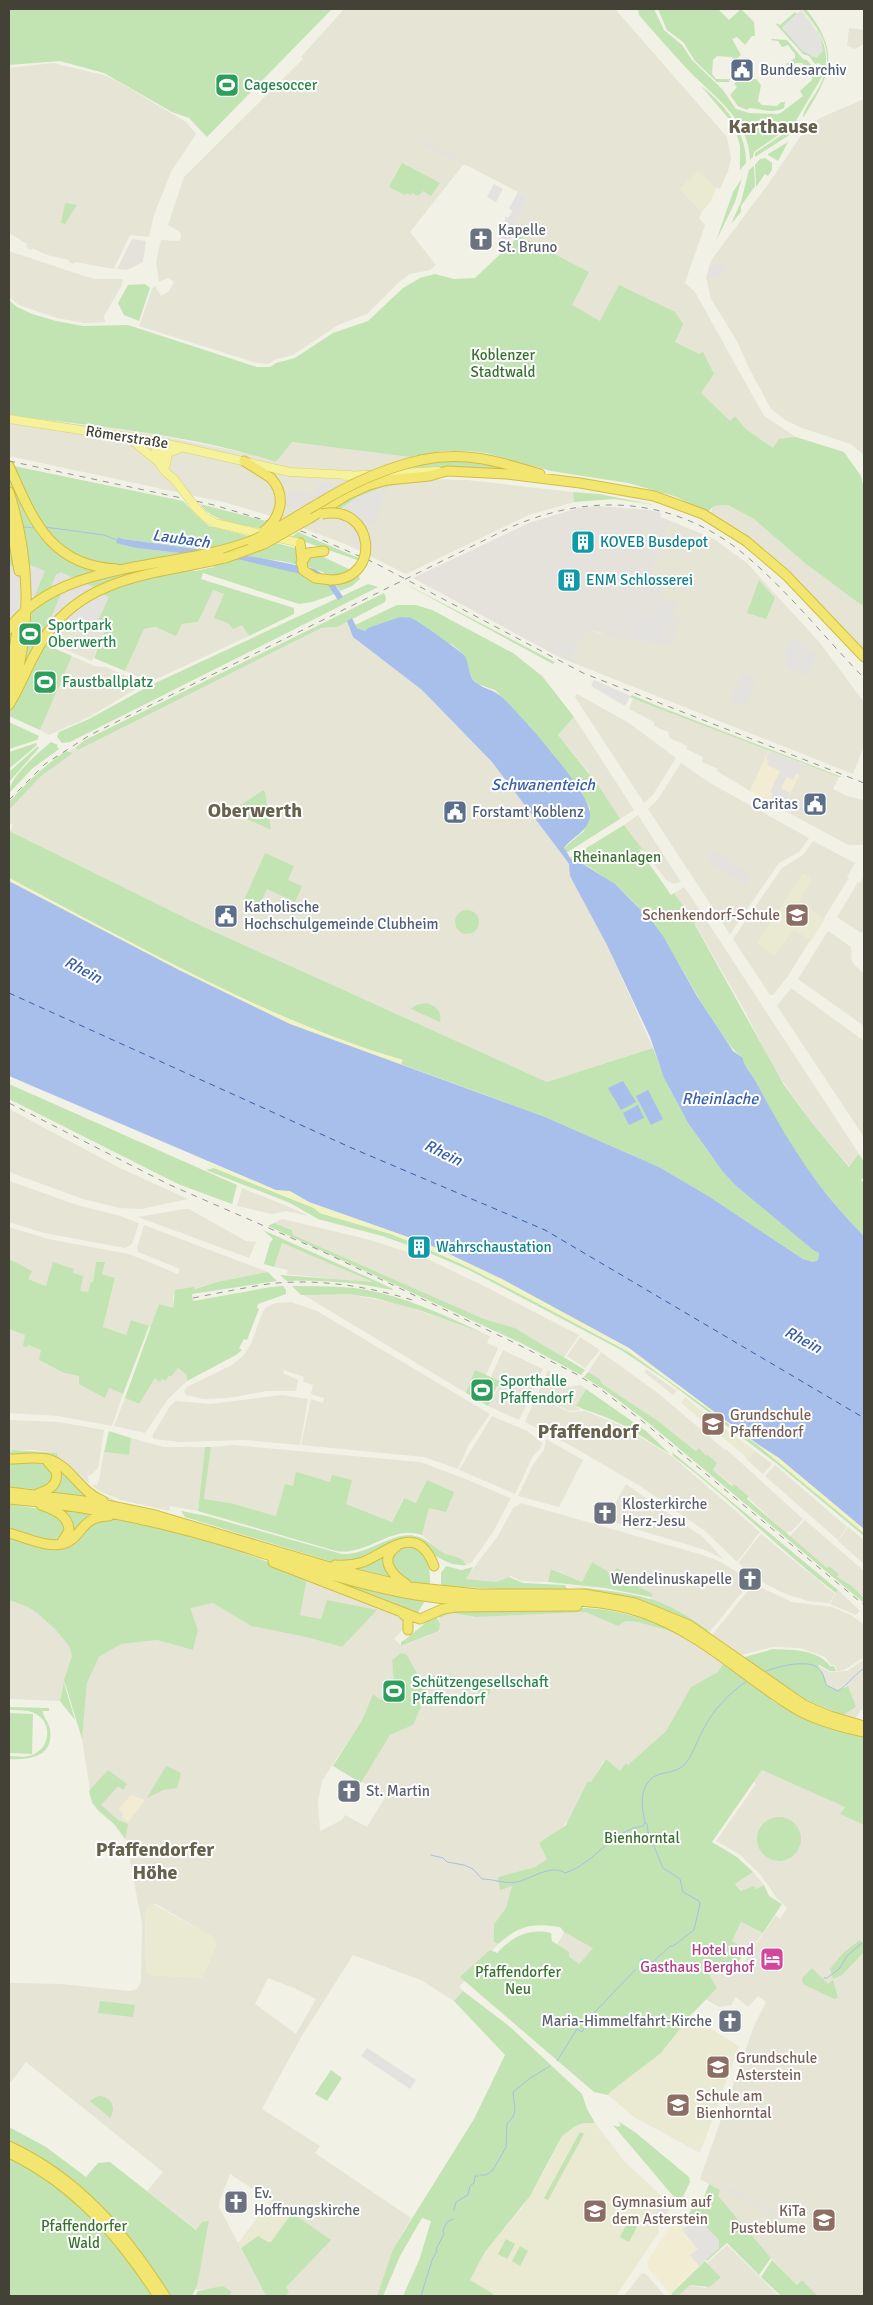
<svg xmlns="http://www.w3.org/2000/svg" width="873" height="2305" font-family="Signika,sans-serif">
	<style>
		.residential { fill: #e5e4d5; fill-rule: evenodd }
		.commercial { fill: #f2ecd3 }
		.industrial { fill: #e4e2db }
		.education { fill: #eae9d1 }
		.green { fill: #c2e3b2; fill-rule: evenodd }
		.sand { fill: #f2f3c5 }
		.parking { fill: #e3e2de }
		.water { fill: #a7bfea }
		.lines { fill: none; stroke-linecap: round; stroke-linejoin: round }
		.stream { stroke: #a7bfea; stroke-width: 1 }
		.ferry { stroke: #385ea7; stroke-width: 1; stroke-dasharray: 6 5; stroke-linecap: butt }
		.major-casing { stroke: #dad36c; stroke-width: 9 }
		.highway-casing { stroke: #d1be41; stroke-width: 11 }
		.major { stroke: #f6f29b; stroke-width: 8 }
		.highway { stroke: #f2e671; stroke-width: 9 }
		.rail { stroke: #959595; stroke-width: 1; stroke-dasharray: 6 6; stroke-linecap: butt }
		.major-bridge-casing { stroke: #dad36c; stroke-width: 9; stroke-linecap: butt }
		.highway-bridge-casing { stroke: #d1be41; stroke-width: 11; stroke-linecap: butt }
		.major-bridge { stroke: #f6f29b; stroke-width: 8 }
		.highway-bridge { stroke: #f2e671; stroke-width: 9 }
		.labels { text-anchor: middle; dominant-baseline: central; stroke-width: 4; stroke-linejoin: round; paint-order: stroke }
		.service-label { font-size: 15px; fill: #4e5e75; stroke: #fff; text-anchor: start }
		.leisure-label { font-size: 15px; fill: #27864d; stroke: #fff; text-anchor: start }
		.worship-label { font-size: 15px; fill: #5b616d; stroke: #fff; text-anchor: start }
		.park-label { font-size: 15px; fill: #38712e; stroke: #fff }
		.street-label { font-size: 15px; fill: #444236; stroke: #fff }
		.culture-label { font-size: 15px; fill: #0d838f; stroke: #fff; text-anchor: start }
		.education-label { font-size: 15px; fill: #785e54; stroke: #fff; text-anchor: start }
		.hotel-label { font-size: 15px; fill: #b23c85; stroke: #fff; text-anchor: end }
		.water-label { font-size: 16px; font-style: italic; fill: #385ea7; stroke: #fff }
		.district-label { font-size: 20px; font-weight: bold; fill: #66624e; stroke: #fff }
	</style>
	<rect width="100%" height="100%" fill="#f2f1e6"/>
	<path class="residential" d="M344,9H615L727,137L731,158L728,171L720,189L714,187L698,172L680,189L702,212L699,218L705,225L685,283L695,292L764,416L796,437L784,440L773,448L746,429L735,416L730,422L700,393L714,374L699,354L674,342L600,321L571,305L589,272L518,235L517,219L528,197L466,165H463L410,232L436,265L430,270L410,274L399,282L367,314L338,325L293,355L274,360L269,364L257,363L139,326L152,289L155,286L161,296L169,291L174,282L168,278L159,282L156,262L161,240L179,241L181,237L180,232L168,225L184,177L303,59L301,57Z
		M849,28L864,30V44L855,49L847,46Z
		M53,63L103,75L117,81L186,122L196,134L171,172L154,215L149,237L130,235L114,269L75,262L74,264L69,262V260L47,255L32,248L31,250L26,247L27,244L9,233V68Z
		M864,99V455L851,444L802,428L785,420L771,409L749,368L737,341L711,299L706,277L712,259L769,183L805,130L820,118Z
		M9,251L81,275L95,279H123L122,285L104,316L105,322L84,323L57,318L19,305L9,297Z
		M9,415L151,434L251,454L276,462L292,442L410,455L418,479L467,480L573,492L574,502L529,515L406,574L350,546L268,515L223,502L9,456Z
		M728,505L754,519L806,564L864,607V652L766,551L743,532L711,513L713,506Z
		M671,521L714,539L747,563L820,643L864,702V746L853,774L571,662L579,642L590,631L607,634L680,618L673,616L661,597L651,574Z
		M212,590L224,594L249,636L150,682L125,671L144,629L198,622Z
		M98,620L105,629L92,661L46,641L54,631H78L84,624Z
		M347,621L353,637L422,690L492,762L561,853L569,865L607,945L653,1048L547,1082L204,927L10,832L13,825L9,823V810L41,776L72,752L69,751L75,748L78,750L321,628L337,627ZM262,790H264L271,830L230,813ZM467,911L475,914L479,921L475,931L469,934L459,930L456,923L458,916Z
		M72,656L94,666L106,667L144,684L89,717L49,735L40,730Z
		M577,694L629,723L676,758L653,795L644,803L575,697Z
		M633,698L769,750L750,791L717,771L718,769L702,762L703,757L686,749L687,746L670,738L668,732L654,726V722L629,709Z
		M574,717L634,810L620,819L587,770L558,735Z
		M681,763L710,783L809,838L799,852L779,863L730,934L648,809L658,799Z
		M805,764L839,777L833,789L847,796L864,800V845H848L782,809Z
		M638,815L681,882L674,884L666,880L624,825Z
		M813,841L855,863L847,877L849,878L788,976L773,995H770L733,939L782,868L803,855Z
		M864,876V931L861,933L837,917L858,882L860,883Z
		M684,887L700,910L694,916H690L674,893Z
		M703,915L859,1154L850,1167L812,1123L774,1069L746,1013L694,922Z
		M828,931L851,947L852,962L864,974V1026L798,979Z
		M791,988L864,1041V1137L777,1006Z
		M9,1109L120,1168L188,1199L141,1209L120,1208L83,1199L9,1172Z
		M9,1181L80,1206L117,1215L139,1223L132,1244L125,1248L44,1233L9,1222Z
		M242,1188L289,1207L309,1216L286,1211L272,1214L237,1206Z
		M184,1209H189L246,1241L256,1242L249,1258L138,1217Z
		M282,1219L363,1238L421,1256L484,1286L579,1335L564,1357L515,1328L484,1319L293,1235L292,1230L274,1223Z
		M144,1225L268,1272L217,1282L173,1295V1309L159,1304L151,1327L131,1320L126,1335L103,1327L115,1279L102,1274L104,1262H96L93,1283H91L88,1293L80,1291L73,1273L74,1269L57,1264L47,1286L27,1279L14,1261L9,1259V1227L48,1239L129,1254L178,1274L180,1269L138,1252L137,1248Z
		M282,1243L375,1283L286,1274L288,1270L274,1267Z
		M302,1294H347L400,1304L483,1333L490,1336L487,1343L498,1348L486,1375L475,1371L466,1393Z
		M291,1302L317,1311L490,1414L468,1446L458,1469L424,1457L301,1445L311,1399L323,1403L324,1398L311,1394L313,1385L303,1382L304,1377L284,1370L283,1373L298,1380L296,1391H267L228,1398L204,1399L186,1395L184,1391L187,1387L232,1365L244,1355L251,1344L263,1311L267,1307L276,1303Z
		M9,1329L25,1335L27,1345L42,1350L39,1360L64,1373L79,1376L105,1397L109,1388L123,1394L112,1426L58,1416L9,1413Z
		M580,1337L600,1350L585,1368L567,1356Z
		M503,1350L543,1369L519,1420L488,1406L501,1382L491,1377Z
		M601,1352L659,1394L725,1450L726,1449L803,1519L792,1531L786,1533L742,1492L713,1470L717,1463L697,1451L658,1421L601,1383L600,1379L588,1372Z
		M178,1368L187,1375V1381L168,1399L145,1433L114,1426L125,1398L139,1404L155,1378L160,1381L162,1378L171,1377Z
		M646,1369L677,1391L673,1395L644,1372Z
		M548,1370L570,1387L581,1385L586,1389L576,1406L580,1410L569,1411L537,1396Z
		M281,1395L308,1399L300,1445L244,1440L180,1442L154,1439L152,1436L170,1406L176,1401L210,1404Z
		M536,1397L569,1412L585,1411L622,1426L673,1457L760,1532L737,1562L705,1531L640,1486L575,1448L525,1422Z
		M492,1416L527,1431L542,1443L541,1448L533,1456L515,1494L459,1470Z
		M9,1420L59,1422L104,1430L98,1468L91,1475L88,1476L89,1484L56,1456V1453L34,1450H12V1452H9Z
		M131,1438L164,1447H205L198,1511L170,1506L169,1511L121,1500L99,1491L92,1485H97L99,1480L104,1452L128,1455Z
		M546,1439L583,1460L559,1507L518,1496L533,1465L544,1450Z
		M233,1445L420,1462L466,1479L510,1498V1500L493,1532L472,1562L466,1565L465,1562L440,1551L422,1535L429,1507L454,1492L427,1480L416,1503L403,1498L392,1522L346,1504L332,1475L330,1482L293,1486L285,1484L277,1516L230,1503L204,1499L211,1447Z
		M755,1451L772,1464L763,1474L747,1460Z
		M775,1465L847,1527L838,1540L765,1476Z
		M626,1484L704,1538L723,1559L705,1550L609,1521L611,1511Z
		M521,1503L706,1556L721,1562L751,1581L709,1633L708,1630L664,1605L650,1599L653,1594L623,1583L628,1575L612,1574L592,1562L582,1582L552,1569L548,1582L521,1581L511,1576L496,1582L465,1579L498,1536L513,1508Z
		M805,1520L864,1571V1598L852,1586L837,1577L839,1574L829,1566L827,1568L789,1537Z
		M848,1527L864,1540V1564L838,1541Z
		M761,1534L835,1594L829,1603L808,1601L786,1594L767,1585L738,1563Z
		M307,1578L403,1615L406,1626L394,1639L402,1646L440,1631L439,1618L452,1613L476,1617L585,1612L618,1626L626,1621L638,1622L680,1634L724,1662L718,1672L691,1687L666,1731L628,1765L627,1763L620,1771L606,1759L603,1762L591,1782L588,1781L570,1819L556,1833L547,1859L535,1867L498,1877L512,1886L506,1908L494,1924V1942L498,1944L459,1987L463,1991L454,2001L421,1980L353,1955L303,2034L278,2079L262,2109L320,2146L315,2153L411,2218L393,2249L377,2296H284L289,2293L285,2287L330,2239L230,2174L220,2200L219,2207L266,2296H229L232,2292L223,2286L219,2288L196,2290L209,2222L197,2230L147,2191L163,2172L26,2062L11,2082L9,2081V1983L61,1984L130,1991L137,1989L141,1982L142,1924L126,1839L114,1824L99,1812L92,1803L82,1739L87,1683L99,1657L121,1644L157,1640L193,1650L198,1630L189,1608L213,1603L251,1626L306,1637L342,1647L376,1610L321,1619L299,1615ZM401,1653L406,1654L413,1669V1725L390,1735L362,1782L386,1796L367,1827L345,1815L342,1820L320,1831L318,1801L322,1781L362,1720L373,1694L381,1700L394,1684L392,1660ZM156,1904L213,1937L216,1946L202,1978L146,1973L145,1912L149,1905ZM268,1978L294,1988L316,1999L296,2034L255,2004Z
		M751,1587L762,1588L792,1602L832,1607L851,1615L864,1625V1657L844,1670L837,1671L835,1665H831L825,1657L800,1648L773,1647L741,1655L712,1635Z
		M838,1590L860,1611L856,1615L830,1604Z
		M9,1600L28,1607L37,1613L55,1629L69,1646L72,1656L60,1701L9,1699Z
		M864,1660V1709L860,1711L855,1719L843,1715L856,1707L846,1685L838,1690L827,1685L823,1673L818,1668V1666L830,1672L847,1671Z
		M762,1769L845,1807L840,1814L864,1825V1945L860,1940L856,1960L864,1952V2296H818L802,2280L797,2285L771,2258L717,2196L720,2190L700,2179L754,2026L766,2002L758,1996L748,2007L736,1997L731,2005L719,2007L705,1999L717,1988L709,1974L718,1965L729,1978L740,1968L776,1915L780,1919L787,1908L776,1897L760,1874L739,1854L716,1841L756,1784L754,1782ZM771,1819L795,1824L799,1831L800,1847L795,1854L788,1859L776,1861L768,1858L758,1839L762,1827Z
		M753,1872L764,1885L756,1889L754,1886L742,1891L735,1884Z
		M741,1922L763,1933L749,1952L732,1941Z
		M564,1932L594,1947L579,1964L557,1945Z
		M727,2245L779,2296H678L690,2285L705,2288L721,2279L707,2263Z
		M642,2273L646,2274L665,2296H624Z"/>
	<path class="commercial" d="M769,750L805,764L782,809L750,791Z
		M131,1795L145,1800L128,1822L121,1817L124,1814L119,1809Z
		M679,2212L680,2217L694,2214L706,2259L670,2294L648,2268L647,2262Z"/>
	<path class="industrial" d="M132,239L146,241L143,262L127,270L117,269Z
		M597,506L649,510L661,513L660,517L671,521L651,574L667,580L661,597L677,603L673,615L680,618L671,644L620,639L599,632L590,631L579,642L571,662L559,657L413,578L529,523L578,508Z"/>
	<path class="education" d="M698,171L716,188L711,201L702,212L680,189Z
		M803,873L812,878L800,901L825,919L811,941L794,930L775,956L757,943Z
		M685,1397L698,1408L755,1451L747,1460L744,1455L681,1403Z
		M153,1904L215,1938L216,1946L202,1978L153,1976L146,1973L145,1912L148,1906Z
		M690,2016L739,2046L700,2153L634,2117L608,2095L610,2092L661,2053Z
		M583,2123H595L625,2162L667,2201L670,2206L669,2213L658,2227L659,2232L616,2296H492V2294L470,2280L485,2252L522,2208L545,2170L562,2136L567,2131Z
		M270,2201L291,2215L271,2242H268L258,2236L241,2248L238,2243Z"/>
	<path class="green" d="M9,9H332L207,137L189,118L172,112L104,73L60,61L9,65Z
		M638,9H654L664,30L682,45L692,60L723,90L736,109L749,113L778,114L782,112L803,96L800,91L812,80V75L802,63H796L790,68L786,64L795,58V54L788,45L782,47L778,41L771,40L772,39L787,40L803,59L807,60L817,72L819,66L825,71L823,75L794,124L754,152L753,157L750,160C749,119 714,97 688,70C671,52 655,33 639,15Z
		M658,9H718L729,20L741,9L754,22L755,36H752L745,45L737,37L732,39L741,55L735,60L732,57L717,56L713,60L712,74L716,79H730L729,82H717L695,61L683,42L667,30Z
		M801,9C816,27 830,44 825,69L819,63L815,64L809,56L803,54L775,23L780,25L795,12L797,14L782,28L813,57L817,30Z
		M802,9H806C841,53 831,74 803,118C803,111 810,101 815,94C837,59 827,38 802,9Z
		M756,79L761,85L758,101L762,105L777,106L781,102H785L784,108C774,114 761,109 749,108L747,110L738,106L730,95L737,87L734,84L739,80Z
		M701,86C725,104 747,132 746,163L740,170V146L734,125Z
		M795,126L796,128L788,136L755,157V153Z
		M788,142L778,161L768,155V154Z
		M765,158L772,163V170L768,176L765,174L756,187L755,165L760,159Z
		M402,163L440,183L431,196L423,191L418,196L412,193L411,195L406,193L405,195L389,187Z
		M754,166L755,186L741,206V212L731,224L741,202L749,170Z
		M742,178L735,202L716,241L733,192Z
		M65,203L77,205L65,224L61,223Z
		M518,235L589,272L572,305L600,321L619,285L675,312L683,324L675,342L699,354L703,352L714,374L701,393L730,421L735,416L746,429L773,448L779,439L796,437L844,452L861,476L864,489V607L806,564L754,519L728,505L714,506L708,512L674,496L628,483L551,471L486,453L467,451H442L411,457L292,442L276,462C190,434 98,427 9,415V300L17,307L32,314L56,321L83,326L128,325L257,367H270L276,363L295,358L333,333L368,321L403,288L420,278L435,274L454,279L475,278L514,241Z
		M145,284L150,288L139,321L124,315L118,303L128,285Z
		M464,459L536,475L454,468L415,469L413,465Z
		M9,465L183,501L197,516L209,526L315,553L351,570L348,581L358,574L360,579L352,586L340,591L332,580L323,572L309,567L281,561L123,539L118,537L117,543L136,548L241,560L290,570L326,582L335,594L312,602L299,604L203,573L201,579L294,608V614L249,636L242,625L233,629L228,623L214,618L224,594L213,590L198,622L182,624L176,636L156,627L144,629L125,671L94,658L105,629L98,626L100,621L98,620L94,629L84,625L78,631H54L44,644L72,656L40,730L9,716ZM159,557L214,566V567L195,571L154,558Z
		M394,482L392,486L388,485L385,492L387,486L357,497L339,510L333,509L359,492Z
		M573,492L599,494L655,505L614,499L574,502Z
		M200,504L270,522L262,529C242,524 213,523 200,504Z
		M298,532L361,559L360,561L291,537Z
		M759,580L775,598L766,619L747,613Z
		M404,583L555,662L553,664L420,592Z
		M368,584L378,587L70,742L62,743L57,737L59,732L89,719L151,685Z
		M384,593L386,598L385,602L337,627L321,628L78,750L75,748L85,740Z
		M397,605H416L432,610L513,653L542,676L574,717L558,735L598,785L620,819L566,853L564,848L584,831L590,808L554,755L517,713L495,690L477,684L467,671L465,656L453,645L443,641L429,630L365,631L357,628L355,625Z
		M632,695L658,706L842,777H839L642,702L630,697Z
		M9,722L39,736L37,740L9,749Z
		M51,742L58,745L57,746L59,749L33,768L9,793C9,777 39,752 51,742Z
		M36,743L37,745L9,769V752Z
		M38,746L39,748L9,782V772Z
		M66,751L73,753L41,776L9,810V802C26,783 45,765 66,751Z
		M263,790L265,792L271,830L230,812Z
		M624,825L644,851L639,849L671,895L674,893L690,916H694L700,910L703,915L694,923L784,1085L812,1123L849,1167L859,1154L864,1162V1177L861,1180L864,1183V1236C818,1189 785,1140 756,1082C752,1074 744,1067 743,1058C729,1048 720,1030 710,1016C678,965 653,908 601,875C592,869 584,862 573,862L570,858Z
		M9,831L204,927L547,1082L653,1048L666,1082L688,1123L723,1172L736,1186L813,1250L819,1253L818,1260L813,1262L803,1259L710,1197L659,1167L545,1117L401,1064L402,1060C264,1019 136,944 9,878Z
		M265,853L294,866L288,880L302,886L295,902L267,889L259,907L244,900Z
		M455 922a12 12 0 1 1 24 0a12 12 0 1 1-24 0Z
		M426,1003C436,1006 442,1011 440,1022L411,1009L416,1005Z
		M9,1084L237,1185L232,1204L178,1184L9,1099Z
		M214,1168L314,1208L320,1213L391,1234L418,1245L416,1248L382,1236L318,1219L290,1203L206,1170Z
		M274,1223L292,1230L293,1235L484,1319L515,1328L585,1370L581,1375L523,1344L268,1226Z
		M263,1230L376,1281L393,1289L392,1290C356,1282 323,1280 287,1281L280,1275L373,1282L282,1243L274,1267L264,1264L270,1243L273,1239Z
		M421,1246L477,1271L629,1352L759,1446L864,1533V1536L776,1463L666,1380L621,1350L469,1270L420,1249Z
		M9,1259L32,1271L28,1279L46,1286L53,1262L74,1269L73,1273L83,1276L80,1291L88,1292L91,1282H93L96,1262H105L102,1274L115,1278L103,1327L126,1335L131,1320L149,1326L123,1394L109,1388L105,1398L79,1384V1376L64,1373L39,1360L41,1350L28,1345L27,1347L23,1346L25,1335L9,1329Z
		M268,1272L277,1281L192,1294L193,1301L271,1287L283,1286L286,1290V1294L258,1304L257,1308L259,1309L247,1340L244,1339L239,1348L242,1350L236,1355L187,1381V1375L178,1368L171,1377L169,1376L165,1381L162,1378L160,1382L155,1378L139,1404L125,1398L159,1304L173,1308L175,1290L194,1287L195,1289L217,1282Z
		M292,1286C315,1286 339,1286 362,1289C404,1296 444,1315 483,1333L419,1310L375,1298L347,1294L301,1295Z
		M475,1370L502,1382L500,1387L497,1386L488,1406L466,1393Z
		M588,1372L600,1379L601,1383L658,1421L696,1451L699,1448L706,1456L708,1455L717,1463L713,1470L732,1486L734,1484L748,1496L747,1499L827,1568L829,1566L839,1574L837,1577L852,1586L864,1598V1603L651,1425L605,1390L584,1377Z
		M586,1389L646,1431L670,1454C654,1445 639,1434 623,1425C608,1417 590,1412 576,1406Z
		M109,1431L131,1438L129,1455L104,1452Z
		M205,1447H211L204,1499L230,1503L276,1516L285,1484L293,1486L296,1472L330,1482L332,1475L352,1480L346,1504L392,1522L404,1498L416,1503L427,1480L454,1492L446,1512L429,1508L422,1535C392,1524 368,1556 336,1551L198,1511Z
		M12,1450L57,1453V1456L95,1491L118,1502L94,1494L65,1466L9,1456V1452H12Z
		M672,1452L838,1590L836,1593C779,1550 730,1498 673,1456Z
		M9,1461L38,1462L52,1467L54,1481L43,1490L9,1487Z
		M56,1467L92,1498L51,1492Z
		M9,1504L52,1511L67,1527L60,1540L52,1542L9,1530Z
		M57,1508L96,1514L71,1536Z
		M181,1511L207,1516L342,1554C368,1556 395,1528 419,1537C428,1540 434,1547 442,1552C450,1557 462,1555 466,1565C448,1567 431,1553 417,1542L368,1557L336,1563L185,1517Z
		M108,1518C170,1525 246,1552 307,1578L300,1615L321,1619L327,1600L377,1610L342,1647L306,1637L251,1626L213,1603L190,1608L198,1630L193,1650L157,1640L121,1644L99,1657L87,1683L82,1739L64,1680L72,1656L69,1646L55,1629L37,1613L28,1607L9,1600V1535L51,1547L85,1526Z
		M405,1545C426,1549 431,1566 430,1585L407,1581L389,1564L396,1549Z
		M389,1551L396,1580L346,1567Z
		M592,1562L612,1574L617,1568L628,1575L624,1583L630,1587L632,1584L653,1594L651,1597L605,1588L548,1582L551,1569L582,1582Z
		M292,1565L426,1599L417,1614Z
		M446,1566L461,1570L473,1567L466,1579L496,1582L509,1577L523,1583L565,1585L567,1589L519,1590L441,1586V1573Z
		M570,1586C597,1590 624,1591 650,1599C671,1605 690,1618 708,1630L707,1632L690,1621L614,1595Z
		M586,1608C619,1610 650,1619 680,1634L638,1622L626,1621L618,1626L585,1612L476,1617L452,1613L439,1618L437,1614L440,1611Z
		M436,1615L440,1624L439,1631L401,1646V1642C413,1635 423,1623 436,1615Z
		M773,1649C793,1650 817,1649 830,1666H834L836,1671H830L819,1665L818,1668L823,1673L827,1685L838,1690L848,1686L856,1707L843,1715L804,1699L785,1685L771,1700L781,1706L864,1736V1825L840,1814L845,1807L762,1770L712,1842L737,1857L753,1872L735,1884L741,1891L754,1886L756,1889L764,1885L769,1896L782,1904L763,1933L741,1922L732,1941L746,1950L737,1964L725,1974L718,1966L709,1974L717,1988L690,2016L661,2053L610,2092L608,2095L594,2092L460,1977L490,1950L497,1953C512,1937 529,1928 551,1933L552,1941L569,1952V1956L579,1964L593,1948L564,1932L560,1927C532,1923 520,1925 498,1944L494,1942V1924L506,1908L512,1886L500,1890L498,1877L535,1867L547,1859L539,1843L566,1825L588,1781L591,1782L606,1759L620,1771L626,1763L628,1765L666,1731L691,1687L718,1672L724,1662L729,1667L745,1657Z
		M401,1653L406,1654L426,1689V1695L413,1725L390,1735L361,1783L333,1766L362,1720L373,1694L381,1700L394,1685L392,1660Z
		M435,1675L493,1682L489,1695L431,1681Z
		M64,1683L75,1720L60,1701Z
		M9,1707L49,1708V1711H43C43,1718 49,1722 50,1729C54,1758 29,1760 9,1759V1756C16,1756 25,1758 32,1755C50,1749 53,1723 36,1714C28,1709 18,1711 9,1710Z
		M9,1713L33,1714L32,1754L9,1753Z
		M166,1766L181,1773L177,1788L163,1790L147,1798Z
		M108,1770L127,1784L123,1790L118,1786L101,1805L118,1820L128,1824L125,1839C121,1834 118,1828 113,1823C101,1811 92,1808 89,1791Z
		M757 1839a22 22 0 1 1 44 0a22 22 0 1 1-44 0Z
		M860,1940L864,1945V1952L842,1975L833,1979L830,1969L843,1953Z
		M812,1968L828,1984L833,1980L838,1998L834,1999L803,1984L802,1978Z
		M463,1991L509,2026L582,2094L587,2109L595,2123H583L574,2127L562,2136L530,2196L485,2252L470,2280L493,2294L492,2296H403L420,2258L431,2221L422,2218L400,2256L383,2296H377L393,2249L474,2119L505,2055L454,2001Z
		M100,2001L135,2005L133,2017L98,2013Z
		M331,2070L342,2078L327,2101L315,2094Z
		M98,2096C111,2096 117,2107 110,2118L90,2101Z
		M618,2121L636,2133L689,2177L690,2182L682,2199L674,2197L613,2125L618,2127L621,2125Z
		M9,2127L46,2147L86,2177L98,2163L110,2162L196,2230L202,2222L209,2221L197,2286L192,2296H168L142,2256L9,2143Z
		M580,2132L584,2134L548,2200L544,2198Z
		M9,2156L49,2179L104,2225L155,2296H9Z
		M709,2184L720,2190L718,2196L771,2258L759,2275L727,2243L707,2261L706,2259L719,2248L695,2215L685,2222L680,2217L683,2214L688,2215L695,2203L701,2205Z
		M292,2213L331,2240L286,2287L289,2293L284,2296H266L241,2248L258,2236L268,2242H271Z
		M628,2222L637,2227L629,2242L620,2237Z
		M506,2239L515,2244L507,2259L498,2254Z
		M520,2246L528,2251L520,2266L512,2261Z
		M772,2260L797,2285L802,2280L818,2296H781L761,2277Z
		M705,2261L721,2278L709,2287L690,2285L678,2296H673L671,2294Z
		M223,2286L232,2292L229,2296H195L198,2291Z"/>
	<path class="sand" d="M9,878C136,945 264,1019 403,1060L401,1064C266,1025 133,946 9,881Z
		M209,1163L276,1190L290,1191L309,1202L428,1244L502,1279L599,1331L658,1369L756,1443L779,1458L864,1529V1533L759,1446L655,1369L613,1342L454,1260L391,1234L320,1213L314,1208L214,1168L208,1165Z"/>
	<path class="parking" d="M801,10L821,37L823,51L817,58L802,51L782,27Z
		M419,138L457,158L455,161L418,141Z
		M494,184L503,189L496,202L487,197Z
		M518,192L528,197L517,219V231L504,248L497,241L505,233V217H509L512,211L509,208Z
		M721,264L726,268L723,273L715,278L708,277L709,265L720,266Z
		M319,482L347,486L336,496L332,515L286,506L288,492L317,494Z
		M387,485L374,526L339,510L357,497Z
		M354,526L375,537L368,552L350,544Z
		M26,563L45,571L23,623L13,618L10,625L9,624V565L23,571Z
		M60,572L105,592L104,595L109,597L94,629L84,625L78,631H72L49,622L61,594L50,589L56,574H59Z
		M657,604L674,610L663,643L630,640L632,635L629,634L635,618L650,623Z
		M793,637L816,656L807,675L786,667L789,658L784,656Z
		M554,643L578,644L571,659L551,650Z
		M742,674L756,680L745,707L730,701Z
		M594,680L631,696L625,706L591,686Z
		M769,751L805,765L800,775L796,774L793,780L787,777L781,788L790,793L782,809L769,801L773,794L770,792L780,771L767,765L769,760L766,759Z
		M807,790L817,795L812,803L810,801L811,807L808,813L798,808Z
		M714,850L751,876L745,885L708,861Z
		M367,2048L416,2080L410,2089L361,2056Z
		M725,2186L781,2216L779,2218L724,2189Z
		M661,2203L669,2208L658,2226L656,2224L651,2227L648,2225Z
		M694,2214L719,2240V2248L699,2266L690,2255L698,2249L682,2230L687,2226L685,2222Z"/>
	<path class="water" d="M118,537L123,539L261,558L315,569L332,580L343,597L338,600L326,582L318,578L241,560L136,548L116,543Z
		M400,617C403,618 408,617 411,618C417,620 463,653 465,656C470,666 467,677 478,684C488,691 492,688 504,699C521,716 594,796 590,816C588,832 573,836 564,848L573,862L583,864L615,884L651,920L663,936L697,996L733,1051L743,1058C744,1067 752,1074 756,1082C788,1142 815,1186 864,1236V1529L779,1458L756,1443L629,1348L502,1279L428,1244L309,1202L290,1191L276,1190L9,1076V881L179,970L290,1024L545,1117L659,1167L710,1197L803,1259L813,1262L818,1260L819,1253L813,1250L736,1186L723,1172L688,1123L664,1078L650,1037L607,945L570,876L569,864L561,853L492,762L422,690L353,637L347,621L352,618L357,628L365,631L368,628Z
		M623,1081L636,1102L621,1110L608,1088Z
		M648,1090L663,1119L651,1125L636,1096Z
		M638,1105L644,1118L629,1125L623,1113Z"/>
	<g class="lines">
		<path class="stream" d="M23,527L36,528
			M45,527L104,535L117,540
			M764,1672C775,1667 803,1660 815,1666C823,1670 824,1678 826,1685L838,1691C848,1685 857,1671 864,1669
			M431,1855L443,1858L447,1862L464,1865L473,1869L482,1879C494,1879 504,1884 516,1882C530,1880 551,1863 565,1873C596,1863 610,1831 643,1826L645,1823
			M641,1959L653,1962L670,1946H673L694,1930L700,1904L699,1901L683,1892L680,1879L663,1868L648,1832L647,1824L645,1823C642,1809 639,1791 650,1780C659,1770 674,1775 684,1765C693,1755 696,1743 702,1732C712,1711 729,1693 747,1681
			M824,1978H827L839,1969L847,1956L862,1943
			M557,2061L577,2029L582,2032L592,2015L636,1969
			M480,2175H486L493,2170L506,2147L507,2124L513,2117L515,2110L513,2092L529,2079L550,2066
			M454,2210L456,2202L468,2195L470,2186L474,2183L475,2176H478
			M421,2296L432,2260L437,2251L436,2249L444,2234L443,2230L447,2222L453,2219"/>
		<path class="ferry" d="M9,993L354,1149L545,1230L864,1418"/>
		<g class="major-casing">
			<path id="major" d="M9,419L159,442L290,472L350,475
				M129,438L157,461
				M159,442C149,454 163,471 174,479
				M159,442L165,466
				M166,464L168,453L181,448
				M345,476L438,471
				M196,508L205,517L215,523L300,543"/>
		</g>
		<g class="highway-casing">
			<path id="highway" d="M421,460C466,451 497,461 540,474
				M244,461L271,478
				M9,466C33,520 50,566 117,569
				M9,492C30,556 32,626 13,691
				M9,514L19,571
				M310,518L347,495L369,485L388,480L429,476L447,471L507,474L580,483L654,496L703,514L746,541L786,575L864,657
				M300,543L303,570L315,578L331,580
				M301,563L308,553L324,551
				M9,629C59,559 177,570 251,541
				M9,682L19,618
				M9,705C23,682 31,656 47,634C89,574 161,574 225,558
				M9,1459C22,1459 39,1456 51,1460C71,1467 80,1492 103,1501
				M9,1492L92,1502L155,1515L343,1571L410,1587L478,1594H584L635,1603L689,1625L804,1705L830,1716L864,1726
				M37,1494C49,1490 59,1485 56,1471L48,1462
				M9,1499C84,1505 158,1521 231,1543C288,1561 345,1582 405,1593C433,1598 462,1602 490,1601C542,1601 594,1596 643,1613C703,1634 743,1677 796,1709C817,1721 840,1727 864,1732
				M41,1505C54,1510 69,1515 69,1531L62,1542
				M9,1533C24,1537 47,1548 63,1544C82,1539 80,1516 109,1516
				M397,1546C378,1559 392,1575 406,1584
				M273,1562L420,1619L443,1609L456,1607L577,1606
				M335,1565C345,1566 354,1565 363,1562C388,1552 417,1521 434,1566
				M402,1613L408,1618V1630
				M9,2146C78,2178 125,2233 165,2296
				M9,2153C74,2184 119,2236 158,2296"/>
		</g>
		<use href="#major" class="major"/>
		<use href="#highway" class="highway"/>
		<path class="rail" d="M9,461L214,505L304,532L375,563L583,673L864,783
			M9,800L45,764L90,735L509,528C587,493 669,496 739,550C785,587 823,636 864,678
			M9,1103L170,1185L317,1249L517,1344L576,1374L599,1388L641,1420L864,1605
			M193,1298C218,1293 243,1288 268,1284C316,1278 367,1286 412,1300"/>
		<g class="major-bridge-casing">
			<path id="major-bridge" d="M174,479L196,508"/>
		</g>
		<g class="highway-bridge-casing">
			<path id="highway-bridge" d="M322,514C374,503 383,579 331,580
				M263,532C281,518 287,496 271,478
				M251,541C276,531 298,515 321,502C352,483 385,468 421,460
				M225,558L264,544L310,518"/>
		</g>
		<use href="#major-bridge" class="major-bridge"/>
		<use href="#highway-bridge" class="highway-bridge"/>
	</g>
	<defs>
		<g id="civic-square" transform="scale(1.25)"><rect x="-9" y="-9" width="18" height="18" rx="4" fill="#5c6f8a" stroke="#fff"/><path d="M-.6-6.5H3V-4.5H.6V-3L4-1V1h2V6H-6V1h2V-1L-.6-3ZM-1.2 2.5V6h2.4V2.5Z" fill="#fff"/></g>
		<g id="stadium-square" transform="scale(1.25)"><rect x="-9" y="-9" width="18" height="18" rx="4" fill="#2e9e5b" stroke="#fff"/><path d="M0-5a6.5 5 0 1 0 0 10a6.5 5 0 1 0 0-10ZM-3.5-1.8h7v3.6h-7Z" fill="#fff"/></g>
		<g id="church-square" transform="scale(1.25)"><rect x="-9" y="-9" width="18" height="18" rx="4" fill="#6b7280" stroke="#fff"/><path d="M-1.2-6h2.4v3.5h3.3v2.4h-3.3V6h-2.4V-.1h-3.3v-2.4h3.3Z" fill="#fff"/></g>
		<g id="building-square" transform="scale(1.25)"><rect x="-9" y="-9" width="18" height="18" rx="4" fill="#0f9aa8" stroke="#fff"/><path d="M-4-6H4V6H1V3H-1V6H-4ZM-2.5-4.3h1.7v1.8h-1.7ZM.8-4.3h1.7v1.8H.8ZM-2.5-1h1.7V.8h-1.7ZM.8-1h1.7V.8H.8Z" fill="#fff"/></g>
		<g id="school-square" transform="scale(1.25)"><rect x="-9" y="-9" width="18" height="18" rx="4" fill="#8d6e63" stroke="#fff"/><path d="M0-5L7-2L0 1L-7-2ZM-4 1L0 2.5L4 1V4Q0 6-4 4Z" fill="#fff"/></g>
		<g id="hotel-square" transform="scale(1.25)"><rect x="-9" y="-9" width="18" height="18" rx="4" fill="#d1479c" stroke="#fff"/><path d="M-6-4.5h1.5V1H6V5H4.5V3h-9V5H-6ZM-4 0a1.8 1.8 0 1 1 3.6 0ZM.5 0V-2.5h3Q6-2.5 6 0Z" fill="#fff"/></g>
	</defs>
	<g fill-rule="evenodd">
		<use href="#civic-square" x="742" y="70"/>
		<use href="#stadium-square" x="227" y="85"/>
		<use href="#church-square" x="481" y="239"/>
		<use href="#building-square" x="583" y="542"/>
		<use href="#building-square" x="569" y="580"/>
		<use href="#stadium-square" x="30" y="634"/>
		<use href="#stadium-square" x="45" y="682"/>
		<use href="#civic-square" x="815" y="804"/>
		<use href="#civic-square" x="455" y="812"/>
		<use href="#school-square" x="797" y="915"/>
		<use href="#civic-square" x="226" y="916"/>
		<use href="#building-square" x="419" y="1247"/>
		<use href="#stadium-square" x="482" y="1390"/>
		<use href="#school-square" x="713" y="1424"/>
		<use href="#church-square" x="605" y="1513"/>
		<use href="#church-square" x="750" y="1579"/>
		<use href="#stadium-square" x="394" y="1691"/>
		<use href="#church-square" x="349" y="1791"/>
		<use href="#hotel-square" x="772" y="1959"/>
		<use href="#church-square" x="730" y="2021"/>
		<use href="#school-square" x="718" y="2067"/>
		<use href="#school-square" x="678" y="2105"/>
		<use href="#church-square" x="236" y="2202"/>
		<use href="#school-square" x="595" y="2211"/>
		<use href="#school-square" x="824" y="2220"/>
	</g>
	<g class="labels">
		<g class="service-label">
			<text x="760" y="70">Bundesarchiv</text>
			<text x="798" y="804" text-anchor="end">Caritas</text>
			<text x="472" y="812">Forstamt Koblenz</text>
			<text x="244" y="907">Katholische<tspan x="244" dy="17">Hochschulgemeinde Clubheim</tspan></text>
		</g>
		<g class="leisure-label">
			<text x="244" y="85">Cagesoccer</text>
			<text x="48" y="625">Sportpark<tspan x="48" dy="17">Oberwerth</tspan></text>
			<text x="62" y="682">Faustballplatz</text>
			<text x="500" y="1381">Sporthalle<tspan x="500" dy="17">Pfaffendorf</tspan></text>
			<text x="412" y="1682">Schützengesellschaft<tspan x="412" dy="17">Pfaffendorf</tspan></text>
		</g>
		<g class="worship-label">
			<text x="498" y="230">Kapelle<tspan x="498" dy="17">St. Bruno</tspan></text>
			<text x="622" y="1504">Klosterkirche<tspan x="622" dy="17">Herz-Jesu</tspan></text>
			<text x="732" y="1579" text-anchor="end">Wendelinuskapelle</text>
			<text x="366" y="1791">St. Martin</text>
			<text x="712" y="2021" text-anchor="end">Maria-Himmelfahrt-Kirche</text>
			<text x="254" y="2193">Ev.<tspan x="254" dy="17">Hoffnungskirche</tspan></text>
		</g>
		<g class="park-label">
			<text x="503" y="355">Koblenzer<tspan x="503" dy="17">Stadtwald</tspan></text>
			<text x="617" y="857">Rheinanlagen</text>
			<text x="642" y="1838">Bienhorntal</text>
			<text x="518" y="1972">Pfaffendorfer<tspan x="518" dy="17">Neu</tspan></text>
			<text x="84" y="2226">Pfaffendorfer<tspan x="84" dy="17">Wald</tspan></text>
		</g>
		<g class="street-label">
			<text transform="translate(127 437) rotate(9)">Römerstraße</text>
		</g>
		<g class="culture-label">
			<text x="600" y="542">KOVEB Busdepot</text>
			<text x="586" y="580">ENM Schlosserei</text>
			<text x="436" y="1247">Wahrschaustation</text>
		</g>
		<g class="education-label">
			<text x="780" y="915" text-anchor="end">Schenkendorf-Schule</text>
			<text x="730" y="1415">Grundschule<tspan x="730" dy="17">Pfaffendorf</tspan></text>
			<text x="736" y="2058">Grundschule<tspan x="736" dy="17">Asterstein</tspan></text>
			<text x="696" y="2096">Schule am<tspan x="696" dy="17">Bienhorntal</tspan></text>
			<text x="612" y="2202">Gymnasium auf<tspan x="612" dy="17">dem Asterstein</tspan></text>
			<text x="806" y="2211" text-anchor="end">KiTa<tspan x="806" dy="17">Pusteblume</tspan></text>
		</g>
		<g class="hotel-label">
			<text x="754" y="1950">Hotel und<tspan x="754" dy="17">Gasthaus Berghof</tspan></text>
		</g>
		<g class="water-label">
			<text transform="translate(181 539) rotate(8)">Laubach</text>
			<text x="543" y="785">Schwanenteich</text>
			<text transform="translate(83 970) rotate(28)">Rhein</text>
			<text x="720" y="1099">Rheinlache</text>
			<text transform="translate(443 1153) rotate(26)">Rhein</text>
			<text transform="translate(803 1340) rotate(28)">Rhein</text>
		</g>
		<g class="district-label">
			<text x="773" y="126">Karthause</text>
			<text x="255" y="810">Oberwerth</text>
			<text x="588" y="1431">Pfaffendorf</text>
			<text x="155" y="1849">Pfaffendorfer<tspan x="155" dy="23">Höhe</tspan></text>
		</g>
	</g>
	<rect width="873" height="2305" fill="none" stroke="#444236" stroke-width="20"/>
</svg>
